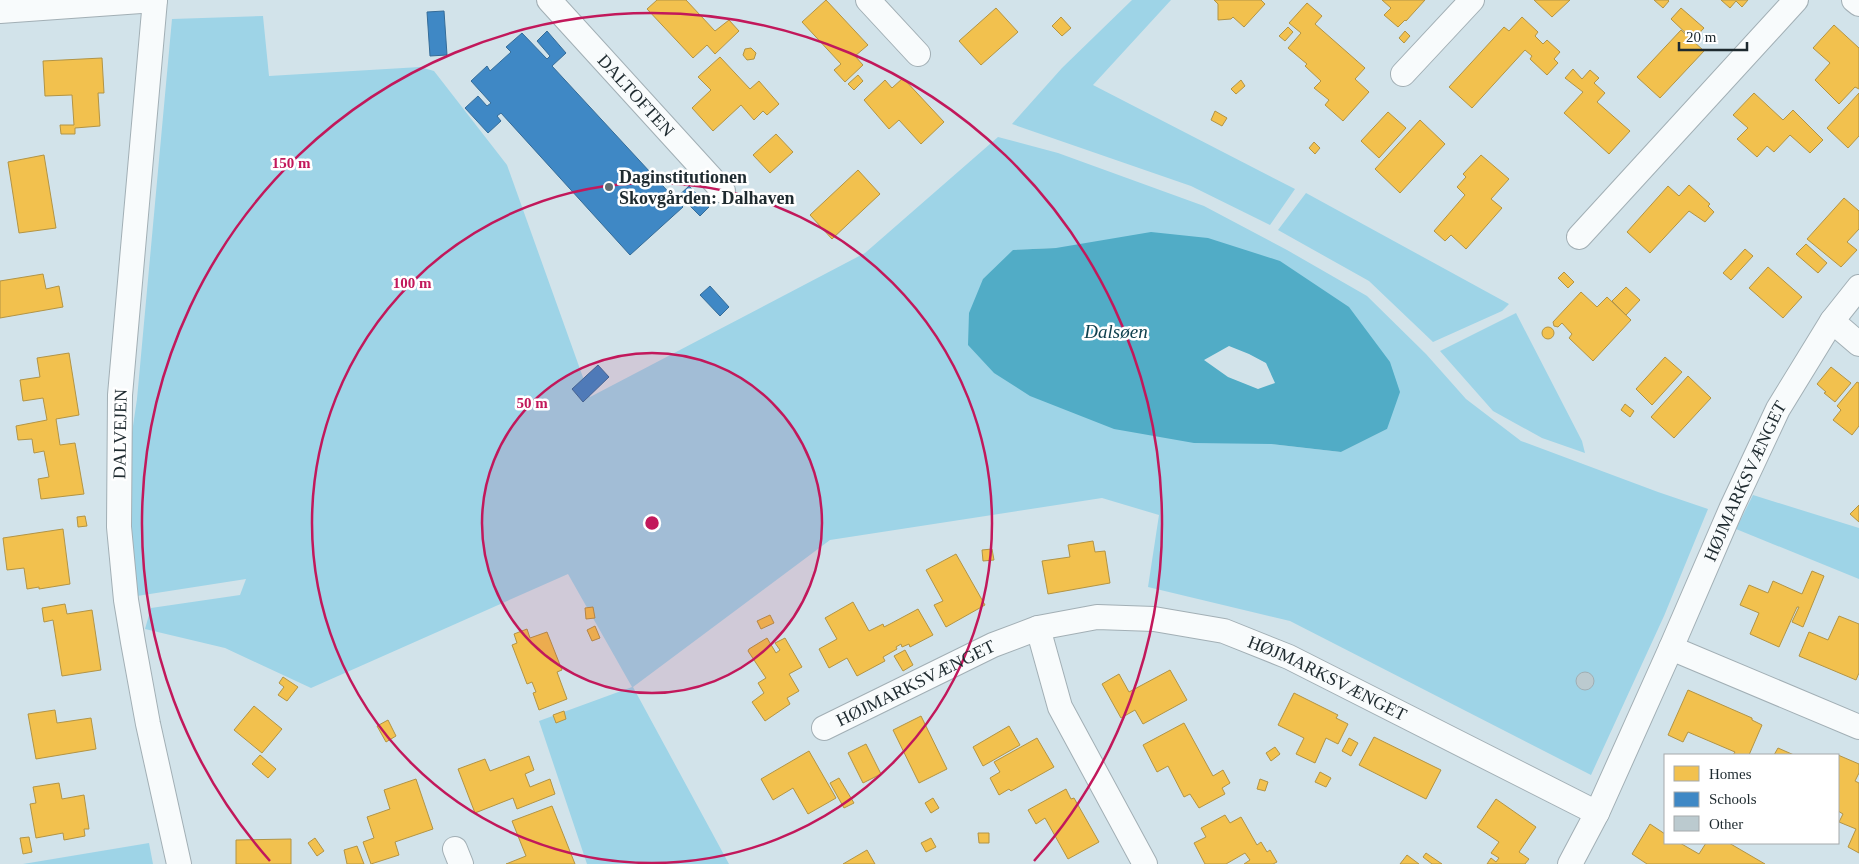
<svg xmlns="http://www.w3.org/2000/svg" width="1859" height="864" font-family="Georgia,serif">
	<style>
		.green { fill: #9ed4e7; fill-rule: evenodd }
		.water { fill: #51acc6; fill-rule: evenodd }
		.homes { fill: #f2c14e; stroke: #b29445 }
		.schools { fill: #3f88c5; stroke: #356c98 }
		.building { fill: #bbcacf; stroke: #a0aeb3 }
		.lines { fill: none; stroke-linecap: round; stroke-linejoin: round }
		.street-casing { stroke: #a2afb5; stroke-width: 26 }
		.street { stroke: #f8fbfc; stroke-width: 24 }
		.ring { fill: none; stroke: #c2185b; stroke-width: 2.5 }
		.poi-dot { fill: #5d6b70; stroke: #fff; stroke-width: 2 }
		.labels { text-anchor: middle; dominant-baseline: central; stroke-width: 5; stroke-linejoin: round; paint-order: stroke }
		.street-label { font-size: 18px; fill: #1e2a2f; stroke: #fff }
		.poi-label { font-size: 18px; font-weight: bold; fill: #1e2a2f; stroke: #fff; text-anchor: start }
		.water-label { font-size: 19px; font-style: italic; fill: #10414f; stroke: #fff }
		.centre { fill: #c2185b; stroke: #fff; stroke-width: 2.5 }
		.ring-label { font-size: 15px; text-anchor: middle; font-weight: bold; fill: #c2185b; stroke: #fff; stroke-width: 5; stroke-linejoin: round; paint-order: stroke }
	</style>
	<rect width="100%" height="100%" fill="#d2e3ea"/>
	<path class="green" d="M1132,0H1171L1093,85L1295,189L1270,225L1191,186L1012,124L1062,68Z
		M263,16L269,76L420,67L434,71L507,165L590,397L865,253L998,137L1058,153L1204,206L1287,250L1367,296L1426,354L1466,399L1521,441L1658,492L1708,509L1664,616L1591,775L1290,621L1148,587L1159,515L1102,498L830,540L633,687L729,864H587L539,721L632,687L568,574L311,688L225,648L145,629L151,608L240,595L246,579L137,596L129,525V453L137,399L172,19ZM1056,248L1387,429L1341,452L1271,444L1013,250Z
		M1306,193L1509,304L1502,311L1433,342L1369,281L1278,230Z
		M1516,313L1582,441L1585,453L1542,438L1493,411L1440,351Z
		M1753,495L1859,528V579L1736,529Z
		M149,843L153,864H23Z"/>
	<path class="water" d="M1151,232L1208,238L1280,261L1349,307L1390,362L1400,392L1387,429L1341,452L1271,444L1194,443L1114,429L1030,396L994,373L968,345L969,313L983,279L1013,250L1056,248ZM1229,346L1249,354L1266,363L1275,383L1258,389L1228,377L1204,360Z"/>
	<path class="homes" d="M657,0H686L715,31L729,20L739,31L715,54L707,45L693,58L647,9Z
		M826,0L868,45L855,56L863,65L845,82L834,70L841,64L802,22Z
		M1214,0H1261L1265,4L1244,27L1233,17L1231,19L1218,20V4Z
		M1382,0H1425L1406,21L1405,20L1398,27L1384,15L1391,8Z
		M1534,0H1570L1552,17Z
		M1654,0H1668L1669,1L1663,8Z
		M1721,0H1748L1742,7L1736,1L1730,8Z
		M1307,3L1322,16L1315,24L1365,68L1355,79L1369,92L1343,121L1325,105L1329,100L1314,88L1321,81L1305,66L1307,64L1288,48L1301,33L1289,23Z
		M996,8L1018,32L981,65L959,41Z
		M1681,8L1704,28L1693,40L1671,19Z
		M1061,17L1071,28L1062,36L1052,26Z
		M1522,17L1538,32L1535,36L1543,44L1547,40L1560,52L1554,59L1558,63L1547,75L1530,59L1532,56L1525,50L1472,108L1449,87L1504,27L1509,31Z
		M1834,25L1859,48V89L1855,87L1839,104L1815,80L1830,63L1813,48Z
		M1288,27L1293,32L1285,41L1279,36Z
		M1681,30L1704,51L1660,98L1637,77Z
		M1405,31L1410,36L1404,43L1399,38Z
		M751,48L756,53L754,59L747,60L743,55L745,49Z
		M720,57L750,89L759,81L779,104L767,115L763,111L754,120L741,105L713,131L692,108L711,90L698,77Z
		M102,58L104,93H98L100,126L75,128V134H61L60,125H74L72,95L45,96L43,61Z
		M1573,69L1582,79L1590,70L1599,78L1594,83L1605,93L1597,102L1630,131L1609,154L1564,113L1583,92L1565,78Z
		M858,75L863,81L854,90L848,84Z
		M903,78L944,122L921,144L899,120L889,129L864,100L885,80L892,88Z
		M1241,80L1245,86L1236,94L1231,89Z
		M1754,93L1783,120L1793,110L1823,140L1810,153L1790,135L1774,152L1767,146L1757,157L1737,139L1748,128L1733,115Z
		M1859,93V136L1848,148L1827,128Z
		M1215,111L1227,118L1222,126L1211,120Z
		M1388,112L1406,128L1379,158L1361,141Z
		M1420,120L1445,144L1400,193L1375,169Z
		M776,134L793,152L770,173L753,155Z
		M1314,142L1320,148L1315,154L1309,148Z
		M44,155L56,228L19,233L8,162Z
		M1481,155L1509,179L1491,199L1502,208L1466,249L1451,235L1445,241L1434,231L1465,195L1457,187L1466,177L1463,174Z
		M858,170L880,194L832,239L810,215Z
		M1689,185L1710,204L1708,206L1714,212L1705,222L1689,211L1650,253L1627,232L1668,186L1679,196Z
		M1844,198L1859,211V229L1847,242L1857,250L1841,267L1807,239Z
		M1806,244L1827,263L1818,273L1796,254Z
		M1745,249L1753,256L1731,280L1723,273Z
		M1768,267L1802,297L1783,318L1749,288Z
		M1564,272L1574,282L1568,288L1558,278Z
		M43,274L46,289L59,286L63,307L0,318V281Z
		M1626,287L1640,300L1626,315L1612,301Z
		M1581,292L1597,307L1607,297L1631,320L1593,361L1569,338L1572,334L1562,323L1558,327L1554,326L1553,322Z
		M1542 333a6 6 0 1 1 12 0a6 6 0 1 1-12 0Z
		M69,353L79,415L56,419L60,445L75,443L84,494L41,499L38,479L49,477L44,451L34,453L32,439L18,440L16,426L47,420L43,398L23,401L20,380L40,377L37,358Z
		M1665,357L1682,372L1652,405L1636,389Z
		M1831,367L1851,383L1835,402L1824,393L1826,392L1817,384Z
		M1688,376L1711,398L1674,438L1651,417Z
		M1857,382L1859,383V426L1852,435L1833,420L1841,410L1837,406Z
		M1625,404L1634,411L1630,417L1621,410Z
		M1859,505V522L1850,514Z
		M85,516L87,526L78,527L77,517Z
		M63,529L70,584L39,589V587L27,589L24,568L7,570L3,538Z
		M1093,541L1095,552L1105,551L1110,583L1048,594L1042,561L1070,557L1068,545Z
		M992,549L994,560L983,561L982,550Z
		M956,554L985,605L946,627L934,605L943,601L926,570Z
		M1812,571L1824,576L1803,627L1792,622L1799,607H1797L1779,647L1750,634L1759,613L1740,605L1749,585L1768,593L1773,581L1802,594Z
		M853,602L869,631L883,624L884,627L890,624L918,609L933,635L910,647L909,644L902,647L901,644L896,647L897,649L883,657L885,661L857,676L847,658L829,668L819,649L837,639L825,618Z
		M65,604L67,614L92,610L101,670L62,676L53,620L44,622L42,608Z
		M593,607L595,618L586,619L585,608Z
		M770,615L774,623L761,629L757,621Z
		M1839,616L1859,624V673L1856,680L1799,656L1809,632L1828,640Z
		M595,626L600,638L592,641L587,630Z
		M527,629L530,638L547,632L562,670L557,672L567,699L539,710L533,693L536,692L532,682L527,684L512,645L517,643L514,634Z
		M767,638L776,653L780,650L775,643L785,638L802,667L789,674L799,691L787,698L790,704L765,721L752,702L764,693L758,683L766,678L748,651L749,649Z
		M905,650L913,665L903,671L894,656Z
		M1170,670L1187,700L1143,724L1135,710L1121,718L1102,684L1119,674L1129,692Z
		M283,677L298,687L287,701L278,695L284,687L279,683Z
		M1688,690L1752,718V720L1762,725L1749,755H1733L1735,752L1688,732L1683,742L1668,735Z
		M1294,693L1338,715L1336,718L1348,724L1338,744L1326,738L1315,763L1296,754L1304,738L1278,725Z
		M254,706L282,729L262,753L234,730Z
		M55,710L57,723L91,718L96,749L36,759L28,714Z
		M564,711L566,719L556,723L553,715Z
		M921,716L947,769L919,783L893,730Z
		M388,720L396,736L386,742L377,726Z
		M1184,723L1213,776L1223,770L1230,783L1222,788L1225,794L1199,808L1190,794L1184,797L1168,766L1157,772L1143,745Z
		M1009,726L1020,745L983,766L973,747Z
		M1374,737L1441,770L1426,799L1359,765Z
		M1037,738L1054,767L1011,791L1009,789L999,795L990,778L1000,772L994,762Z
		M1349,738L1358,743L1351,756L1342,751Z
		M866,744L881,774L863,783L848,753Z
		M1275,747L1280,754L1271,761L1266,753Z
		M1778,748L1794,755H1774Z
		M809,751L836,798L808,814L793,788L773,800L761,779Z
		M260,755L276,769L268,778L252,764Z
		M1838,755L1859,764V773L1855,781L1859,783V853L1848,847L1856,829L1839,822L1843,814L1838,811Z
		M529,756L534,770L525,774L530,787L550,779L555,794L517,809L513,798L475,813L458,769L485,759L490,771Z
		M1320,772L1331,778L1326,787L1315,782Z
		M839,778L854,803L844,808L830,783Z
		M416,779L433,829L395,842L399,855L371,864L363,842L374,838L367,817L390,809L384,790Z
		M1260,779L1268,782L1265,791L1257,789Z
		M59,783L62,799L84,795L89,829H84L85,836L64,840L63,833L36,838L30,804L36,803L33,787Z
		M1066,789L1071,799L1074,798L1099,842L1068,859L1045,818L1036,824L1028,810Z
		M933,798L939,808L931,813L925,803Z
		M1496,799L1536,827L1519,852L1529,859L1525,864H1487L1491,858L1496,862L1499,858L1491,853L1499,842L1477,827Z
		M552,806L575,864H506L526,856L512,821Z
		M1225,815L1230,823L1241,817L1257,845L1261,842L1267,852L1270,850L1277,862L1273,864H1244L1250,860L1245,853L1226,864H1205L1194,843L1206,837L1201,828Z
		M1650,824L1665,834V843H1680L1699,854L1706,843H1729L1765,864H1647L1632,854Z
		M978,833H989V843H979Z
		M29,837L32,852L23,854L20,838Z
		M315,838L324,851L317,856L308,843Z
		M931,838L936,847L926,852L921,843Z
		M291,839V864H236V840Z
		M357,846L364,864H347L344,850Z
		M867,850L875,864H843Z
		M1426,853L1442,864H1432L1423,857Z
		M1407,855L1419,864H1400Z"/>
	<path class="schools" d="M444,11L447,55L430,56L427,12Z
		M547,31L566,53L552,66L675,199L689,186L709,207L700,216L685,201L681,205L683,207L630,255L501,113L497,116L501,121L488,133L465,108L478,96L487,106L491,103L471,81L487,66L490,71L511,52L506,47L522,33L547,59L550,56L537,41Z
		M710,286L729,307L720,316L700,295Z
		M598,365L609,377L583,402L572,389Z"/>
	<path class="building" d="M1576 681a9 9 0 1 1 18 0a9 9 0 1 1-18 0Z"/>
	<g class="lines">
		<g class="street-casing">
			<g id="street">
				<path d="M155,0L120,395L119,527L126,600L133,642L148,724L179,864"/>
				<path id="s1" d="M549,0L723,191"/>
				<path d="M868,0L918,54"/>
				<path d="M1854,0L1859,4"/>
				<path d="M0,11L155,0"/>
				<path d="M1403,74L1472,0"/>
				<path d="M1579,237L1796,0"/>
				<path d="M1832,321L1859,344"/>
				<path d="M1038,628L1060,707L1145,864"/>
				<path d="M1671,648L1859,727"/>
				<path id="s2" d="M824,728L993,645L1038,628L1097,617L1154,619L1224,631L1289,657L1597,813"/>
				<path d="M455,849L461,864"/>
				<path id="s3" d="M1570,864L1597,813L1671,648L1732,507L1778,409L1832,321L1859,287"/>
			</g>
		</g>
		<use href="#street" class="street"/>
	</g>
	<circle cx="652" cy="523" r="170" fill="#c2185b" fill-opacity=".12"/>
	<g class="ring">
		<circle cx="652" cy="523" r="170"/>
		<circle cx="652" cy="523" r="340"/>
		<path d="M270 861A510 510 0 1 1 1034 861"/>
	</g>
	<circle class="poi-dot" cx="609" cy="187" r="5"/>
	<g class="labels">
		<g class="street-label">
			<text stroke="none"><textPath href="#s1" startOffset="129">DALTOFTEN</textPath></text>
			<text transform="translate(120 434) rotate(-89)">DALVEJEN</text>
			<text stroke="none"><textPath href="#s3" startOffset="421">HØJMARKSVÆNGET</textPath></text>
			<text stroke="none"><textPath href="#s2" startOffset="538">HØJMARKSVÆNGET</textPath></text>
			<text stroke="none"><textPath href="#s2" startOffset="102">HØJMARKSVÆNGET</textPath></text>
		</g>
		<g class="poi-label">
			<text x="619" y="177">Daginstitutionen<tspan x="619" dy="21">Skovgården: Dalhaven</tspan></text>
		</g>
		<g class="water-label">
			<text x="1116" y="331">Dalsøen</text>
		</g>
	</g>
	<circle cx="652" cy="523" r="8" class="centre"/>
	<g class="ring-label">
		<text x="291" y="168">150 m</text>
		<text x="412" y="288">100 m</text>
		<text x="532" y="408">50 m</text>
	</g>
	<rect x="1664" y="754" width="175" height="90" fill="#ffffff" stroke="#a5aaac"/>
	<rect x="1674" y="766" width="25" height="15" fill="#f2c14e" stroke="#a5aaac"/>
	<text x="1709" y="779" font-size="15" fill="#1e2a2f">Homes</text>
	<rect x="1674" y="792" width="25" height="15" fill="#3f88c5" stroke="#a5aaac"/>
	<text x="1709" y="804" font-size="15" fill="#1e2a2f">Schools</text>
	<rect x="1674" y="816" width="25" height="15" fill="#bbcacf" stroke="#a5aaac"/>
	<text x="1709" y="829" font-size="15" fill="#1e2a2f">Other</text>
	<path d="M1679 42v8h68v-8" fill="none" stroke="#1e2a2f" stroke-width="2.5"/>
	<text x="1686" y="42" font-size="15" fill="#1e2a2f" stroke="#ffffff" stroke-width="4" paint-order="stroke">20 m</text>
</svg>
